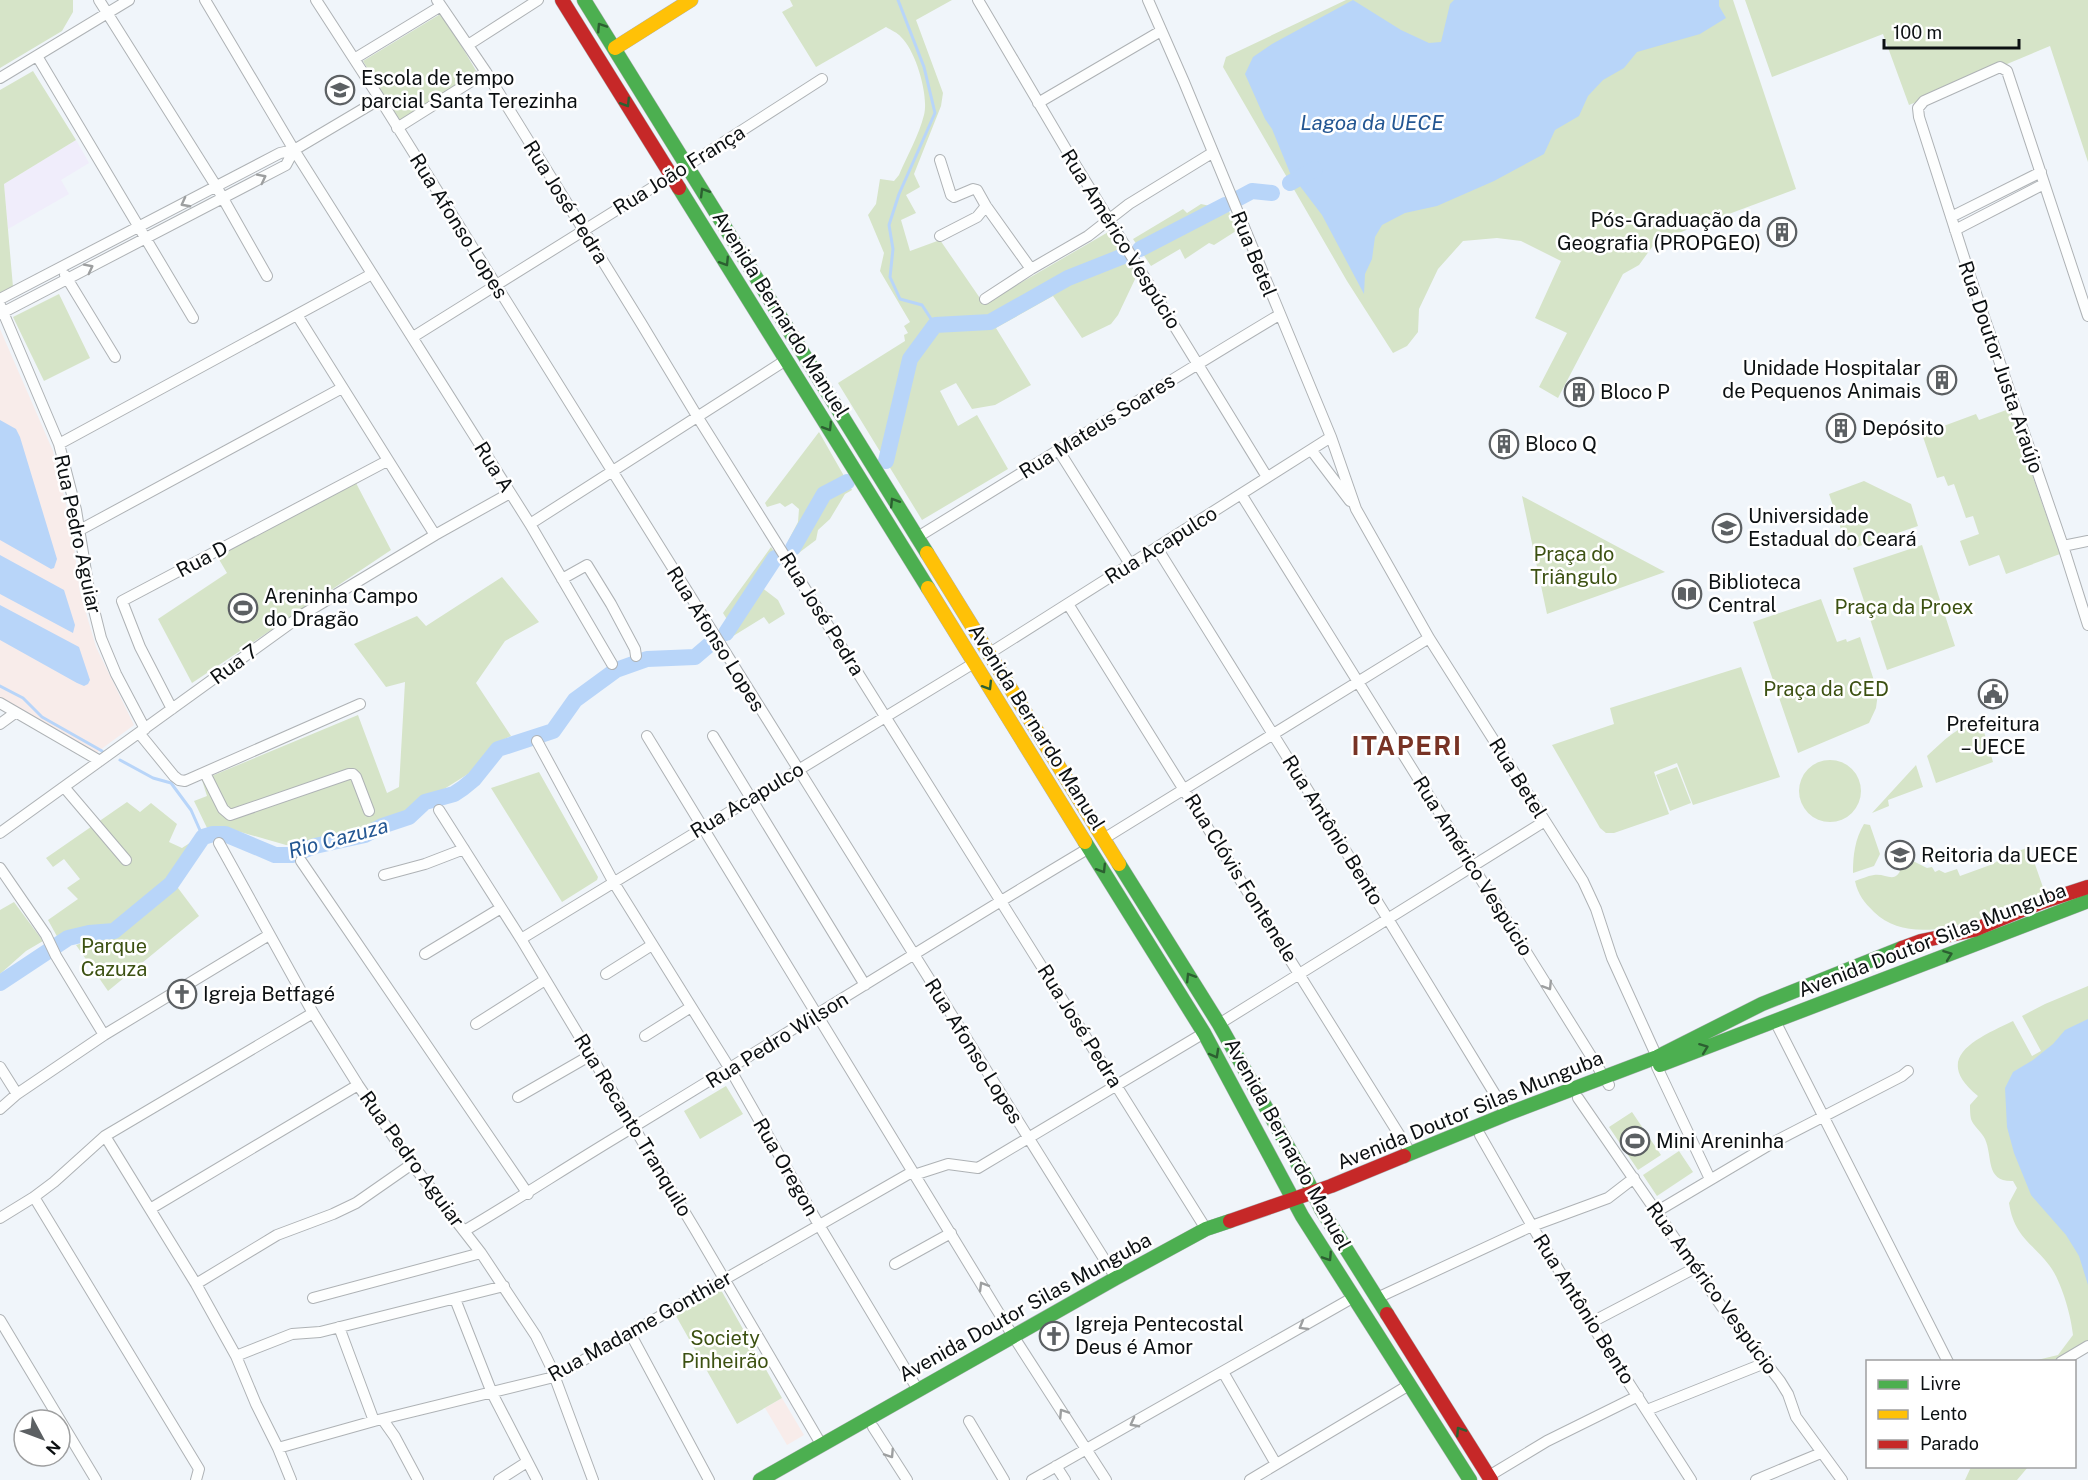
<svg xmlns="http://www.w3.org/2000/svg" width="2088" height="1480" font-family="'Public Sans',sans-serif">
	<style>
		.industrial { fill: #f8ecea }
		.medical { fill: #f0edfb }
		.green { fill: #d6e4c8 }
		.water { fill: #b8d5f9 }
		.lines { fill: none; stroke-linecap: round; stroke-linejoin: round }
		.stream { stroke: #b8d5f9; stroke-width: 3 }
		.river { stroke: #b8d5f9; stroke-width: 16 }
		.street-casing { stroke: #aeb2b5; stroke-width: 12 }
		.fast-casing { stroke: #aeb2b5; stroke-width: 15 }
		.slow-casing { stroke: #aeb2b5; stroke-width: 15 }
		.jam-casing { stroke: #aeb2b5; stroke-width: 15 }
		.street { stroke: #fdfefe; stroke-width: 10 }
		.fast { stroke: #4caf50; stroke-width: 14 }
		.slow { stroke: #ffc107; stroke-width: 14 }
		.jam { stroke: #c62828; stroke-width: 14 }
		.oneway { stroke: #2c6031 }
		.oneway2 { stroke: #9d9fa0 }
		.labels { text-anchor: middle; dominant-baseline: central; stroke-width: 5; stroke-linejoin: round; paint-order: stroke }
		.poi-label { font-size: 20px; fill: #0c1012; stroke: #fff; text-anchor: start }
		.street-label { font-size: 20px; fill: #0c1012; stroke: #fff }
		.park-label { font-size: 20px; fill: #3c5112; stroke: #fff }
		.water-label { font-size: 21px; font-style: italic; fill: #235692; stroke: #fff }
		.district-label { font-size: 26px; font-weight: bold; letter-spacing: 1.5px; fill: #783325; stroke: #fff }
	</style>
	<rect width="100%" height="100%" fill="#f0f5fa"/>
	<path class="industrial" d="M0,329L53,451L71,524L80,592L96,647L134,725L96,753L0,700Z
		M782,1398L804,1435L787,1445L765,1408Z"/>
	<path class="medical" d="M76,140L89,163L61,180L69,194L8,229L4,184Z"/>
	<path class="green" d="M0,0H73V12L62,31L0,68Z
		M790,0H952L916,20L943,93L941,106L914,174L920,187L906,195L916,213L901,220L910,251L940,240L984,304L1110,231L1137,275L1118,315L1111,324L1082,338L1053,296L996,328L1031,385L995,405L972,409L956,383L940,391L958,426L977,415L1008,469L922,520L838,383L905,341L904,335L908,333L904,326L910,322L880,271L884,253L868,215L876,204L880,179L894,181L899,175C907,156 919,135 924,115C929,96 916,51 901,37C898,33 891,30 886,27L816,67L782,12L793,6Z
		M1346,0H1733L1796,189L1691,228L1655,243L1639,265L1623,274L1558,398L1539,387L1567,333L1535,318L1561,261L1521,241L1497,238L1463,241L1438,269L1419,309L1418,332L1407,346L1393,353L1347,281L1223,67L1226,57Z
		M1745,0H2088V162L2050,46L1909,105L1883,34L1772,77Z
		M442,13L478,74L400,122L363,61Z
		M33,71L76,140L4,184L13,287L0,293V90Z
		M1225,200L1236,231L1214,245L1209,243L1185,259L1180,249L1151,266L1133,239L1183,209L1187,213L1201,204L1210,206Z
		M59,294L90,358L44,381L13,317Z
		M2009,409L2060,554L2006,574L1999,555L1969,566L1960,541L1979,534L1973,516L1966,518L1954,484L1948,486L1944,476L1937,478L1922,434L1976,414L1979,420Z
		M819,432L852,490L845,494L830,519L818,530L816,540L796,555L788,541L798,522L799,509L792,503L785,507L780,503L767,507L765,503Z
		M1864,481L1911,504L1918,526L1848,550L1829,494Z
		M356,483L391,550L192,683L158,619L227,573L217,556Z
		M1522,496L1665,572L1547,614Z
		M1922,545L1955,646L1887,670L1853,568Z
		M771,547L780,560L761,587L778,600L785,614L769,624L764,617L730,638L722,627L728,621L723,613Z
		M502,577L539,622L505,641L476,683L511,736L496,743L480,763L468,774L417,806L351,834L302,846L286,845L237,831L208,830L194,801L207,796L202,780L358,715L387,793L399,787L405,682L386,687L354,644L417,616L426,626Z
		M1821,599L1837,642L1846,639L1847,642L1860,637L1878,693L1876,708L1869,723L1798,753L1753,622Z
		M1741,667L1780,777L1693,805L1677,763L1654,772L1669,814L1614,833H1606L1600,828L1552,745L1614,724L1610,708Z
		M1981,722L1993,762L1936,783L1927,756C1943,742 1958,724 1981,722Z
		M1799 791a31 31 0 1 1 62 0a31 31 0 1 1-62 0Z
		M1916,765L1923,787L1888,800L1889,806L1872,813Z
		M1677,767L1691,803L1670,811L1656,775Z
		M539,772L598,877L597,880L562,902L491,788Z
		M127,802L140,812L151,803L177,824L169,842L182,848L196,839L160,887L119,923L82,938L59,940L48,920L78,899L67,888L80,879L64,859L53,867L46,858Z
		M1864,824L1870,825L1880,854L1874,866L1853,873C1853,855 1855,839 1864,824Z
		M2029,847L2045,893C1999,911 1917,954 1874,912C1864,902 1858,895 1855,881C1861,879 1867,876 1874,875C1888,873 1897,887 1903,862L1909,859L1927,868L1932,867L1935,872L1939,870L1945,873L1957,869L1960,876L1993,864L2003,857Z
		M175,884L199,916L108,991L76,945L115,933Z
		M14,902L43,941L26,951L0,974V910Z
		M2088,986V1352L2074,1361H2033L2058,1355L2073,1335C2071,1315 2061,1280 2049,1265C2031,1242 2014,1236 2009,1203L2017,1188L2013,1181C1985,1182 1993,1157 1985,1139C1982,1132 1973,1126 1971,1119C1970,1115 1970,1109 1970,1105L1978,1096C1930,1057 1978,1038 2013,1021L2032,1056L2041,1051L2022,1016L2045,1004Z
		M726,1086L743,1114L700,1139L684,1111Z
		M1632,1112L1661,1155L1638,1170L1609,1127Z
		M1679,1151L1693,1172L1657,1196L1643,1175Z
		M721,1290L782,1398L737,1424L676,1316Z
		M1971,1467V1466L2028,1467L2017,1480H1965Z"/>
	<path class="water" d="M1353,0L1401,30L1429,43L1441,42L1450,4L1454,0H1719V6L1726,18L1700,34L1637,52L1624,68L1603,80L1588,96L1579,116L1555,130L1544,154L1494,181L1437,206L1405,213L1382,225L1375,237L1372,259L1365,274L1364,294L1322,215L1290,173L1272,129L1265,119L1245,74L1253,57L1272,44Z
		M0,420L16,429L20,437L57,559L54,568L51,569L0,540Z
		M0,555L64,590L75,625L73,633L0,594Z
		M0,605L79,647L90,680L88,684L84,686L77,683L0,640Z
		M2088,1019V1285L2079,1256L2066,1235L2031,1195L2014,1153L2007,1127L2005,1088L2013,1072L2033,1060L2053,1044L2065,1030Z"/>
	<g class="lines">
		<path class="stream" d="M898,0L924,67L935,113L899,194L889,225L893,249L890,277L900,299L922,305L935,325
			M0,686L23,698L42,717L102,751
			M120,760L153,778L171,783L191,810L203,837"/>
		<path class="river" d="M1290,183L1315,169
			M1239,198L1252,191L1272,193
			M1140,249L1225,205
			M886,461L910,359L935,325L990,322L1068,278L1126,255
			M793,548L824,494L847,482
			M726,633L775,558
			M0,983L68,938L89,933L114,931L171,884L203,837L213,834H225L275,855H292L315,846L365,835L382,826L409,817L425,802L454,794L463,788L474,779L498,749L553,731L575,700L616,670L647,659L695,657L709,645"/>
		<g class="street-casing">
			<path id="street" d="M99,0L216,186L267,276
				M205,0L294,150L530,524L612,664
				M316,0L380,99L1116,1278
				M437,0L486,72L641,323L697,416L1206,1229
				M978,0L1070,156L1267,477
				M1148,0L1184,82L1331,437L1356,509L1429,638L1583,881L1596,909L1612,958L1657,1057
				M468,45L538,0
				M37,56L193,318
				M354,59L441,6
				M0,78L129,0
				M1038,103L1161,31
				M397,128L486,72
				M940,160L951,195L954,197L973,189L977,190L986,206L1031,269
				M1951,217L2041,172
				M1955,230L2044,184
				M940,236L977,217L986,206
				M65,275L115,357
				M0,299L280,153L294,150L380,99
				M985,299L1031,269L1088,236L1129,204L1212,153
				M0,305L59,444L76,510L89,590L101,638L116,674L145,729
				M0,314L286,165L294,150
				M297,315L435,535
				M2088,316L2007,71L2000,67L1924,101L1918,108L1919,117L1970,276L2063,546L2088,625
				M413,337L671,176L822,79
				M59,444L372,274
				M1059,451L1130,564
				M1312,451L1350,501
				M1241,494L1609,1085
				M530,524L786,360
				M78,531L342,388
				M916,538C1037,464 1157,388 1279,315
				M2063,546L2088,541
				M1157,548L1388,919L1507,1114
				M562,579L587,565L611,604L635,649L636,656
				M1068,604L1410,1152
				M990,653L1331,437
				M0,703L100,761
				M172,709L140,647L122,601L387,461
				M0,724L15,713
				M139,733L174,776L179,780L185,781L360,704
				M647,736L1008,1328L1106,1480
				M713,736L865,985
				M537,741L614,883L730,1069L819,1225L918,1390
				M205,773L223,809L230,815L349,774H353L356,777L369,811
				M64,787L126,860
				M439,810L521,939L696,1231L821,1444
				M0,833L302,615L435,535L510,493
				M1105,838L1429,638
				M219,843L313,1013L358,1085L412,1164L481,1253L536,1336L551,1367L593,1480
				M301,861L528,1194
				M0,868L46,935L56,956L104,1035
				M384,875L425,864L464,849
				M521,939L974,663
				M425,954L501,908
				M606,974L652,945
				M1775,1021L1948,1362
				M476,1024L545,980
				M1219,1024L1545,821
				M645,1036L691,1007
				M0,1067L17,1094
				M1657,1067L1710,1179
				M518,1097L591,1055
				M1578,1098L1722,1307L1780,1381L1788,1394L1796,1417L1842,1480
				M0,1109L17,1094L104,1035L269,935
				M1480,1135L1532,1226L1605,1346L1691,1480
				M105,1136L196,1284L236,1356L256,1404L278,1448L291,1480
				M914,1175L948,1164L978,1168L1204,1033
				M34,1197L199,1469L196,1480
				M150,1209L358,1085
				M1656,1212L1774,1142L1902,1076L1908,1071
				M0,1218L34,1197L54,1182L105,1136L313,1013
				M464,1231C522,1197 577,1160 635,1126C787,1034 936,939 1089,848
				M895,1264L951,1233
				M196,1284L277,1235L333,1214L356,1203L412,1164
				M313,1298L481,1253
				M1377,1298L1532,1226L1608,1198L1634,1178
				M455,1299L492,1393L537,1480
				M0,1320L96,1480
				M1592,1322L1695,1268
				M339,1327L374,1421
				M630,1333L709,1480
				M236,1356L292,1334L320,1332L504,1286
				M2061,1362L2088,1346
				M1223,1372L1276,1464
				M1647,1410L1765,1363
				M383,1420L395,1437L418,1480
				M969,1421L1004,1480
				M873,1427L907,1480
				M278,1448L374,1421L554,1377L912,1172
				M1056,1466L1065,1480
				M1489,1476L1547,1441L1638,1396
				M499,1480L527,1462
				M1032,1480L1354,1297
				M1250,1480L1409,1385
				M1756,1480L1821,1453"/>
		</g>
		<g class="fast-casing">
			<path id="fast" d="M584,0L927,553
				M679,188L928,588
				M1085,842L1204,1033L1302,1216L1470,1480
				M1119,864L1219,1024L1309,1184L1321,1209L1387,1314
				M1660,1065L2088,901
				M1404,1156L1507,1114L1657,1057L1762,1004L1902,948
				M760,1480L1116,1278L1206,1229L1230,1221"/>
		</g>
		<g class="slow-casing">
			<path id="slow" d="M615,48L691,0
				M927,553L1119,864
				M928,588L1085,842"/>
		</g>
		<g class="jam-casing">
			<path id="jam" d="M562,0L679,188
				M1902,948L1921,941L1974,930L2042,902L2088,887
				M1230,1221L1331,1186L1404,1156
				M1387,1314L1491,1480"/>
		</g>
		<use href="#street" class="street"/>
		<use href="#fast" class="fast"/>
		<use href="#slow" class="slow"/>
		<use href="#jam" class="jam"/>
	</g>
	<defs><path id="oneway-chevron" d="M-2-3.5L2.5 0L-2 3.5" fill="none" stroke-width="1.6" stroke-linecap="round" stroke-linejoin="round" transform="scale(1.5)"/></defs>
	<g class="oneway">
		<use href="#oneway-chevron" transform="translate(601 27) rotate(-123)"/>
		<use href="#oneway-chevron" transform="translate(626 103) rotate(58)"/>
		<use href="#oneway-chevron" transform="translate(704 192) rotate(-121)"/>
		<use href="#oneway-chevron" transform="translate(725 262) rotate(58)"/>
		<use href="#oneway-chevron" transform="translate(828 427) rotate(58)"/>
		<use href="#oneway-chevron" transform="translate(894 502) rotate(-122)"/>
		<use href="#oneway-chevron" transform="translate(988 686) rotate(58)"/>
		<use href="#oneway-chevron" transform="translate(1102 869) rotate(58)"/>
		<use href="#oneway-chevron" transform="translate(1948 955) rotate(-20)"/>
		<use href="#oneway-chevron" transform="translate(1190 977) rotate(-122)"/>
		<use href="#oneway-chevron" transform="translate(1704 1048) rotate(-21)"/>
		<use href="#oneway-chevron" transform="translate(1215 1054) rotate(61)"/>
		<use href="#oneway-chevron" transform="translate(1328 1257) rotate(57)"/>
		<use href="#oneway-chevron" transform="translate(1460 1431) rotate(-123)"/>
	</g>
	<g class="oneway2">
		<use href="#oneway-chevron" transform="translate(262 178) rotate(-27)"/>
		<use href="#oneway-chevron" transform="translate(185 203) rotate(152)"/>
		<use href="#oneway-chevron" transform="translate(89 268) rotate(-27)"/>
		<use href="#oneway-chevron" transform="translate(1548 986) rotate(58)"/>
		<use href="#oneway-chevron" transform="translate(983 1286) rotate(-121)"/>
		<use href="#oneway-chevron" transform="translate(1303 1326) rotate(150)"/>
		<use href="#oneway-chevron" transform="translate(1063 1413) rotate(-123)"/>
		<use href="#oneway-chevron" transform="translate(1134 1423) rotate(152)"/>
		<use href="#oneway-chevron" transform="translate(890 1454) rotate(57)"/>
	</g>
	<defs>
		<g id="school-ring" transform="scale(1.5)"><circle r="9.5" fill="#fff" stroke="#5c6063" stroke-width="1.5"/><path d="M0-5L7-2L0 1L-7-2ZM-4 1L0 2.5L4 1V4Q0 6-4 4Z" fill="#5c6063"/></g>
		<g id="building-ring" transform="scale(1.5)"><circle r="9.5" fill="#fff" stroke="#5c6063" stroke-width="1.5"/><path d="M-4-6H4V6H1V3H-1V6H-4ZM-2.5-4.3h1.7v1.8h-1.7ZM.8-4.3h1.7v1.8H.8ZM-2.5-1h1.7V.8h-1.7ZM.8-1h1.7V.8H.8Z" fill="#5c6063"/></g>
		<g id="university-ring" transform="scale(1.5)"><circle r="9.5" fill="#fff" stroke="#5c6063" stroke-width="1.5"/><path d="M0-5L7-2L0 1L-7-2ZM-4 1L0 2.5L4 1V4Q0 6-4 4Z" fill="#5c6063"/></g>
		<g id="library-ring" transform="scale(1.5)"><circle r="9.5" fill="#fff" stroke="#5c6063" stroke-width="1.5"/><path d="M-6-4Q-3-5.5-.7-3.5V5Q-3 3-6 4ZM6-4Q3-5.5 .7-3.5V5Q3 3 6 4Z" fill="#5c6063"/></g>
		<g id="stadium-ring" transform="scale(1.5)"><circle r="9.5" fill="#fff" stroke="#5c6063" stroke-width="1.5"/><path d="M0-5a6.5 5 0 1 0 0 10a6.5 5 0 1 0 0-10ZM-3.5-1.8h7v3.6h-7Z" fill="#5c6063"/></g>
		<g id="civic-ring" transform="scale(1.5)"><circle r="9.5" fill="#fff" stroke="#5c6063" stroke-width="1.5"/><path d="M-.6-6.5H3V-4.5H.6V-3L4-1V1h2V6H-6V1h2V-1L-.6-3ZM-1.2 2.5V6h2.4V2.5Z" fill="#5c6063"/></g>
		<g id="church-ring" transform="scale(1.5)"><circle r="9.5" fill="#fff" stroke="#5c6063" stroke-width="1.5"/><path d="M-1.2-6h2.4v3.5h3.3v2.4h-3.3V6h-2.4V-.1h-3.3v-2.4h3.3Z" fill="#5c6063"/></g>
	</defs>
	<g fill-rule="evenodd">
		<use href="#school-ring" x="340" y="90"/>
		<use href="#building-ring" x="1782" y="232"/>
		<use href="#building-ring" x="1942" y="380"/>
		<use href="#building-ring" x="1579" y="392"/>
		<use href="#building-ring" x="1841" y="428"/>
		<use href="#building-ring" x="1504" y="444"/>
		<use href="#university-ring" x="1727" y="528"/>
		<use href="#library-ring" x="1687" y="594"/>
		<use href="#stadium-ring" x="243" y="608"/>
		<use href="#civic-ring" x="1993" y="694"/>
		<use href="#university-ring" x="1900" y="855"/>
		<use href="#church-ring" x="182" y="994"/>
		<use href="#stadium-ring" x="1635" y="1141"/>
		<use href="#church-ring" x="1054" y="1336"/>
	</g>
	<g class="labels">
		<g class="poi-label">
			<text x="361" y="78">Escola de tempo<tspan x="361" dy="23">parcial Santa Terezinha</tspan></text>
			<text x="1761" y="220" text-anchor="end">Pós-Graduação da<tspan x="1761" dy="23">Geografia (PROPGEO)</tspan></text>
			<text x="1921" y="368" text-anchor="end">Unidade Hospitalar<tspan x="1921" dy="23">de Pequenos Animais</tspan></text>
			<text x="1600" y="392">Bloco P</text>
			<text x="1862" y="428">Depósito</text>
			<text x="1525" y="444">Bloco Q</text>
			<text x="1748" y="516">Universidade<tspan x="1748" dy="23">Estadual do Ceará</tspan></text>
			<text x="1708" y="582">Biblioteca<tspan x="1708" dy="23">Central</tspan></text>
			<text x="264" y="596">Areninha Campo<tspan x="264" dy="23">do Dragão</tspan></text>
			<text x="1993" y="724" text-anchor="middle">Prefeitura<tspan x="1993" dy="23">– UECE</tspan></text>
			<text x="1921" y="855">Reitoria da UECE</text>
			<text x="203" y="994">Igreja Betfagé</text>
			<text x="1656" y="1141">Mini Areninha</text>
			<text x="1075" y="1324">Igreja Pentecostal<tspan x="1075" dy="23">Deus é Amor</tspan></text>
		</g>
		<g class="street-label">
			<text transform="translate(679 170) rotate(-32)">Rua João França</text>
			<text transform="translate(566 202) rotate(58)">Rua José Pedra</text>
			<text transform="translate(459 226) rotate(58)">Rua Afonso Lopes</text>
			<text transform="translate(1121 239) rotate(58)">Rua Américo Vespúcio</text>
			<text transform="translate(1254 254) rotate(68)">Rua Betel</text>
			<text transform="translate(781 314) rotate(58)">Avenida Bernardo Manuel</text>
			<text transform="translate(2001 367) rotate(71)">Rua Doutor Justa Araújo</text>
			<text transform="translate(1097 426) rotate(-32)">Rua Mateus Soares</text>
			<text transform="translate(494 467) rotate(58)">Rua A</text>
			<text transform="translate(78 534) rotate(78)">Rua Pedro Aguiar</text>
			<text transform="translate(1161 545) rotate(-32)">Rua Acapulco</text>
			<text transform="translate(202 559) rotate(-28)">Rua D</text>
			<text transform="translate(822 614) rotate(58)">Rua José Pedra</text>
			<text transform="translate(716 639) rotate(58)">Rua Afonso Lopes</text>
			<text transform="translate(234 664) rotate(-36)">Rua 7</text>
			<text transform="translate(1037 727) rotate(58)">Avenida Bernardo Manuel</text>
			<text transform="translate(1518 778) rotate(58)">Rua Betel</text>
			<text transform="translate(747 800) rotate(-31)">Rua Acapulco</text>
			<text transform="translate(1333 830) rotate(58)">Rua Antônio Bento</text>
			<text transform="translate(1473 866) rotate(58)">Rua Américo Vespúcio</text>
			<text transform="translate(1241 878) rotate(58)">Rua Clóvis Fontenele</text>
			<text transform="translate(1932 940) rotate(-21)">Avenida Doutor Silas Munguba</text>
			<text transform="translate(1080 1026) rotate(58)">Rua José Pedra</text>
			<text transform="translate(777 1040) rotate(-32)">Rua Pedro Wilson</text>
			<text transform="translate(974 1051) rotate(58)">Rua Afonso Lopes</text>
			<text transform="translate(1470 1110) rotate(-22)">Avenida Doutor Silas Munguba</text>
			<text transform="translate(633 1125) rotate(59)">Rua Recanto Tranquilo</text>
			<text transform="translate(1288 1144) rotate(61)">Avenida Bernardo Manuel</text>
			<text transform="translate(412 1159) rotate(54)">Rua Pedro Aguiar</text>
			<text transform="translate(786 1167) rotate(60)">Rua Oregon</text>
			<text transform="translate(1712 1288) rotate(54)">Rua Américo Vespúcio</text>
			<text transform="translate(1025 1307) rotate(-29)">Avenida Doutor Silas Munguba</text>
			<text transform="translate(1584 1309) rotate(58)">Rua Antônio Bento</text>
			<text transform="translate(640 1326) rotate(-29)">Rua Madame Gonthier</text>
		</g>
		<g class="park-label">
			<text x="1574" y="554">Praça do<tspan x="1574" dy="23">Triângulo</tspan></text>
			<text x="1904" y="607">Praça da Proex</text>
			<text x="1826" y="689">Praça da CED</text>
			<text x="114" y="946">Parque<tspan x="114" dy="23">Cazuza</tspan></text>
			<text x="725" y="1338">Society<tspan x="725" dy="23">Pinheirão</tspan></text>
		</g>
		<g class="water-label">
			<text x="1372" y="122">Lagoa da UECE</text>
			<text transform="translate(338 838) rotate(-15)">Rio Cazuza</text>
		</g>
		<g class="district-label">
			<text x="1407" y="745">ITAPERI</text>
		</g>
	</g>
	<rect x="1866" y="1360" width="210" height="108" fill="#ffffff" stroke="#9e9fa0" stroke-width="1.5"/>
	<rect x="1878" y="1380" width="30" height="9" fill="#4caf50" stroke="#9e9fa0" stroke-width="1.5"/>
	<text x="1920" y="1390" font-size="18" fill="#0c1012">Livre</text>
	<rect x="1878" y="1410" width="30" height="9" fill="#ffc107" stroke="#9e9fa0" stroke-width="1.5"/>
	<text x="1920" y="1420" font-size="18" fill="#0c1012">Lento</text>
	<rect x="1878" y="1440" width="30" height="9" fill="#c62828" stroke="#9e9fa0" stroke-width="1.5"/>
	<text x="1920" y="1450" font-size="18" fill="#0c1012">Parado</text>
	<g transform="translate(42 1438) rotate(131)"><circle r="28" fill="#ffffff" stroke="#9e9fa0" stroke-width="1.5"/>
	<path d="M0-4.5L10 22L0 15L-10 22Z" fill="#5c6063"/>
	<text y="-9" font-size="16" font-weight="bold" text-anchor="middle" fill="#0c1012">N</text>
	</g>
	<path d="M1884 39v9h135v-9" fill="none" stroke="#0c1012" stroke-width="3"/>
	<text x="1893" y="39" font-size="18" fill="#0c1012" stroke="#ffffff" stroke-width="4.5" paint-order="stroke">100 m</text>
</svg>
